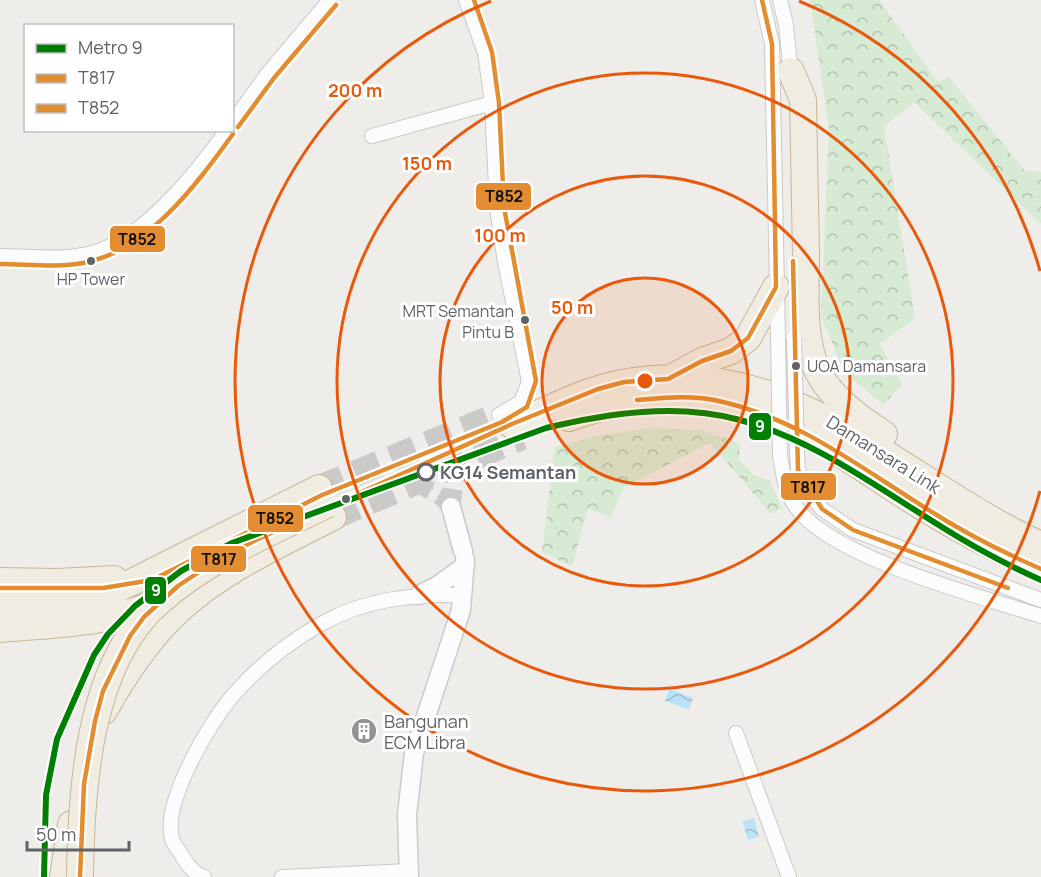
<svg xmlns="http://www.w3.org/2000/svg" width="1041" height="877" font-family="Manrope,sans-serif">
	<style>
		.forest { fill: url(#forest-crowns) }
		.water { fill: url(#water-waves) }
		.lines { fill: none; stroke-linecap: round; stroke-linejoin: round }
		.tertiary-tunnel { stroke: #cbcac9; stroke-width: 18; stroke-dasharray: 18 9; stroke-linecap: butt }
		.motorway-tunnel { stroke: #cbcac9; stroke-width: 26; stroke-dasharray: 26 13; stroke-linecap: butt }
		.minor-casing { stroke: #cacac9; stroke-width: 16 }
		.tertiary-casing { stroke: #cacac9; stroke-width: 21 }
		.motorway-casing { stroke: #c7b695; stroke-width: 28 }
		.minor { stroke: #fdfcfc; stroke-width: 14 }
		.tertiary { stroke: #fdfcfc; stroke-width: 18 }
		.motorway { stroke: #f0ece2; stroke-width: 26 }
		.minor-bridge-casing { stroke: #cacac9; stroke-width: 16; stroke-linecap: butt }
		.motorway-bridge-casing { stroke: #c7b695; stroke-width: 28; stroke-linecap: butt }
		.minor-bridge { stroke: #fdfcfc; stroke-width: 14 }
		.motorway-bridge { stroke: #f0ece2; stroke-width: 26 }
		.bus-1-casing { stroke: #fff; stroke-width: 9 }
		.bus-2-casing { stroke: #fff; stroke-width: 9 }
		.bus-1 { stroke: #e38d30; stroke-width: 4.5 }
		.bus-2 { stroke: #e38d30; stroke-width: 4.5 }
		.metro-1-casing { stroke: #fff; stroke-width: 10 }
		.metro-1 { stroke: #008000; stroke-width: 6 }
		.ring { fill: none; stroke: #e8590c; stroke-width: 3 }
		.bus-dot { fill: #5e6368; stroke: #fff; stroke-width: 2 }
		.stop-dot { fill: #fff; stroke: #5e6368; stroke-width: 3 }
		.labels { text-anchor: middle; dominant-baseline: central; stroke-width: 6; stroke-linejoin: round; paint-order: stroke }
		.bus-label { font-size: 16px; fill: #5e6368; stroke: #fff }
		.street-label { font-size: 18px; fill: #5e6368; stroke: #fff }
		.stop-label { font-size: 18px; font-weight: bold; fill: #5e6368; stroke: #fff; text-anchor: start }
		.poi-label { font-size: 18px; fill: #5e6368; stroke: #fff; text-anchor: start }
		.centre { fill: #e8590c; stroke: #fff; stroke-width: 3 }
		.ring-label { font-size: 18px; text-anchor: middle; font-weight: bold; fill: #e8590c; stroke: #fff; stroke-width: 6; stroke-linejoin: round; paint-order: stroke }
		.line-badge { stroke: #fff; stroke-width: 2 }
		.badge-label { font-size: 16px; text-anchor: middle; font-weight: bold; fill: #fff }
		.pale-badge-label { font-size: 16px; text-anchor: middle; font-weight: bold; fill: #111 }
	</style>
	<defs>
		<pattern id="forest-crowns" width="20" height="18" patternUnits="userSpaceOnUse" patternTransform="scale(1.5)"><rect width="20" height="18" fill="#d7ebd4"/><path d="M2 6a3 3 0 1 1 6 0M12 15a3 3 0 1 1 6 0" fill="none" stroke="#b2c2b0"/></pattern>
		<pattern id="water-waves" width="16" height="10" patternUnits="userSpaceOnUse" patternTransform="scale(1.5)"><rect width="16" height="10" fill="#bde2f8"/><path d="M0 5q4-4 8 0t8 0" fill="none" stroke="#9dbbcd"/></pattern>
	</defs>
	<rect width="100%" height="100%" fill="#efede9"/>
	<path class="forest" d="M810,0H879L938,82L949,77L1025,171L1041,172V224L915,103L884,126L915,318L880,344L902,385L883,405L844,372L821,316L829,129Z
		M651,428L700,430L740,443L739,459L752,474L770,481L782,508L771,514L710,443L624,487L611,518L588,508L572,566L542,552L555,447L601,435Z"/>
	<path class="water" d="M669,689L693,698L689,710L665,701Z
		M754,818L759,837L748,840L742,821Z"/>
	<g class="lines">
		<path class="tertiary-tunnel" d="M415,482L440,496L451,507
			M451,507L458,464"/>
		<path class="motorway-tunnel" d="M319,488L499,415
			M333,517L522,437"/>
		<g class="minor-casing">
			<path id="minor" d="M466,0L485,53L492,103L497,208L505,262L529,382L521,402L499,415
				M762,0L772,44L778,338
				M780,0L786,25L791,75
				M232,123L268,73L330,0
				M372,136L492,103
				M0,256C29,256 64,261 92,253C144,239 197,172 227,130
				M797,454L798,470L812,496L822,509L853,530L1041,600
				M780,455C783,473 785,492 796,507C832,558 979,596 1041,616
				M736,733L789,877
				M204,877C192,873 185,861 179,851C177,848 173,843 172,839C162,802 211,719 236,692C260,665 289,642 321,624C365,599 413,594 462,595
				M282,877L409,871"/>
		</g>
		<g class="tertiary-casing">
			<path id="tertiary" d="M451,507L463,551
				M419,595L437,586L465,566
				M409,877L407,815L414,753L461,610L465,559"/>
		</g>
		<g class="motorway-casing">
			<path id="motorway" d="M791,71L803,100C804,152 805,204 806,255C806,291 802,339 818,372C832,399 860,419 884,434
				M671,378L702,361L731,351L748,338L776,287
				M569,418C625,398 690,386 747,407C806,427 854,463 905,496C949,524 993,549 1041,569
				M512,425C548,410 584,390 622,383C793,351 900,481 1041,545
				M0,581L58,582L114,579
				M0,607L84,599L116,590L319,488
				M0,629C58,624 108,624 162,601
				M104,711C124,675 149,637 180,609C224,569 281,544 333,517
				M63,877L71,824"/>
		</g>
		<use href="#minor" class="minor"/>
		<use href="#tertiary" class="tertiary"/>
		<use href="#motorway" class="motorway"/>
		<g class="minor-bridge-casing">
			<path id="minor-bridge" d="M778,338L780,455
				M794,338L797,454"/>
		</g>
		<g class="motorway-bridge-casing">
			<path id="motorway-bridge" d="M80,877C81,790 88,662 160,601C209,558 270,533 328,504"/>
		</g>
		<use href="#minor-bridge" class="minor-bridge"/>
		<use href="#motorway-bridge" class="motorway-bridge"/>
		<g class="bus-1-casing">
			<path id="bus-1" d="M793,261L798,470L822,509L853,530L1008,588
				M637,400C663,398 689,395 714,400C794,416 857,465 924,507C961,531 1000,551 1041,569
				M80,877L84,784L95,721L103,691L130,636L144,617L178,586L217,560L258,539L512,424L598,389L624,382L668,379L702,361L731,351L748,338L776,287L772,44L762,0"/>
		</g>
		<g class="bus-2-casing">
			<path id="bus-2" d="M238,127L274,78L336,5
				M0,264C27,264 55,268 83,263C148,251 196,185 233,134
				M0,588H103L152,580L322,495L502,422L527,407L536,381L504,207L499,103L492,52L474,0"/>
		</g>
		<use href="#bus-1" class="bus-1"/>
		<use href="#bus-2" class="bus-2"/>
		<g class="metro-1-casing">
			<path id="metro-1" d="M44,877L46,795L57,739L94,655L108,634L135,606L181,571L232,543L546,428C609,413 676,403 740,420C812,439 874,485 937,524C970,545 1005,564 1041,580"/>
		</g>
		<use href="#metro-1" class="metro-1"/>
	</g>
	<circle cx="645" cy="381" r="103" fill="#e8590c" fill-opacity=".12"/>
	<g class="ring">
		<circle cx="645" cy="381" r="103"/>
		<circle cx="645" cy="381" r="205"/>
		<circle cx="645" cy="381" r="308"/>
		<path d="M1040 491A410 410 0 1 1 491 1M799 1A410 410 0 0 1 1040 271"/>
	</g>
	<defs>
		<g id="building-disc" transform="scale(1.35)"><circle r="9.5" fill="#919395" stroke="#fff"/><path d="M-4-6H4V6H1V3H-1V6H-4ZM-2.5-4.3h1.7v1.8h-1.7ZM.8-4.3h1.7v1.8H.8ZM-2.5-1h1.7V.8h-1.7ZM.8-1h1.7V.8H.8Z" fill="#fff"/></g>
	</defs>
	<g fill-rule="evenodd">
		<use href="#building-disc" x="364" y="731"/>
	</g>
	<g class="bus-dot">
		<circle cx="91" cy="261" r="5"/>
		<circle cx="525" cy="320" r="5"/>
		<circle cx="796" cy="366" r="5"/>
		<circle cx="346" cy="499" r="5"/>
	</g>
	<circle class="stop-dot" cx="426" cy="472" r="8"/>
	<g class="labels">
		<g class="bus-label">
			<text x="91" y="279">HP Tower</text>
			<text x="514" y="311" text-anchor="end">MRT Semantan<tspan x="514" dy="21">Pintu B</tspan></text>
			<text x="807" y="366" text-anchor="start">UOA Damansara</text>
		</g>
		<g class="street-label">
			<text transform="translate(884 454) rotate(32)">Damansara Link</text>
		</g>
		<g class="stop-label">
			<text x="440" y="472">KG14 Semantan</text>
		</g>
		<g class="poi-label">
			<text x="384" y="721">Bangunan<tspan x="384" dy="21">ECM Libra</tspan></text>
		</g>
	</g>
	<circle cx="645" cy="381" r="9" class="centre"/>
	<g class="ring-label">
		<text x="355" y="97">200 m</text>
		<text x="427" y="170">150 m</text>
		<text x="500" y="242">100 m</text>
		<text x="572" y="314">50 m</text>
	</g>
	<g class="line-badge">
		<rect x="475" y="182" width="57" height="29" rx="6" fill="#e38d30"/>
		<rect x="109" y="225" width="57" height="28" rx="6" fill="#e38d30"/>
		<rect x="748" y="412" width="24" height="29" rx="6" fill="#008000"/>
		<rect x="780" y="472" width="57" height="29" rx="6" fill="#e38d30"/>
		<rect x="247" y="504" width="57" height="29" rx="6" fill="#e38d30"/>
		<rect x="190" y="545" width="57" height="28" rx="6" fill="#e38d30"/>
		<rect x="144" y="576" width="23" height="29" rx="6" fill="#008000"/>
	</g>
	<g class="badge-label">
		<text x="760" y="432">9</text>
		<text x="156" y="596">9</text>
	</g>
	<g class="pale-badge-label">
		<text x="504" y="202">T852</text>
		<text x="137" y="245">T852</text>
		<text x="808" y="493">T817</text>
		<text x="275" y="524">T852</text>
		<text x="219" y="565">T817</text>
	</g>
	<rect x="24" y="24" width="210" height="108" fill="#ffffff" stroke="#bfc1c3" stroke-width="1.5"/>
	<rect x="36" y="44" width="30" height="9" fill="#008000" stroke="#bfc1c3" stroke-width="1.5"/>
	<text x="78" y="54" font-size="18" fill="#5e6368">Metro 9</text>
	<rect x="36" y="74" width="30" height="9" fill="#e38d30" stroke="#bfc1c3" stroke-width="1.5"/>
	<text x="78" y="84" font-size="18" fill="#5e6368">T817</text>
	<rect x="36" y="104" width="30" height="9" fill="#e38d30" stroke="#bfc1c3" stroke-width="1.5"/>
	<text x="78" y="114" font-size="18" fill="#5e6368">T852</text>
	<path d="M27 841v9h102v-9" fill="none" stroke="#5e6368" stroke-width="3"/>
	<text x="36" y="841" font-size="18" fill="#5e6368" stroke="#ffffff" stroke-width="4.5" paint-order="stroke">50 m</text>
</svg>
